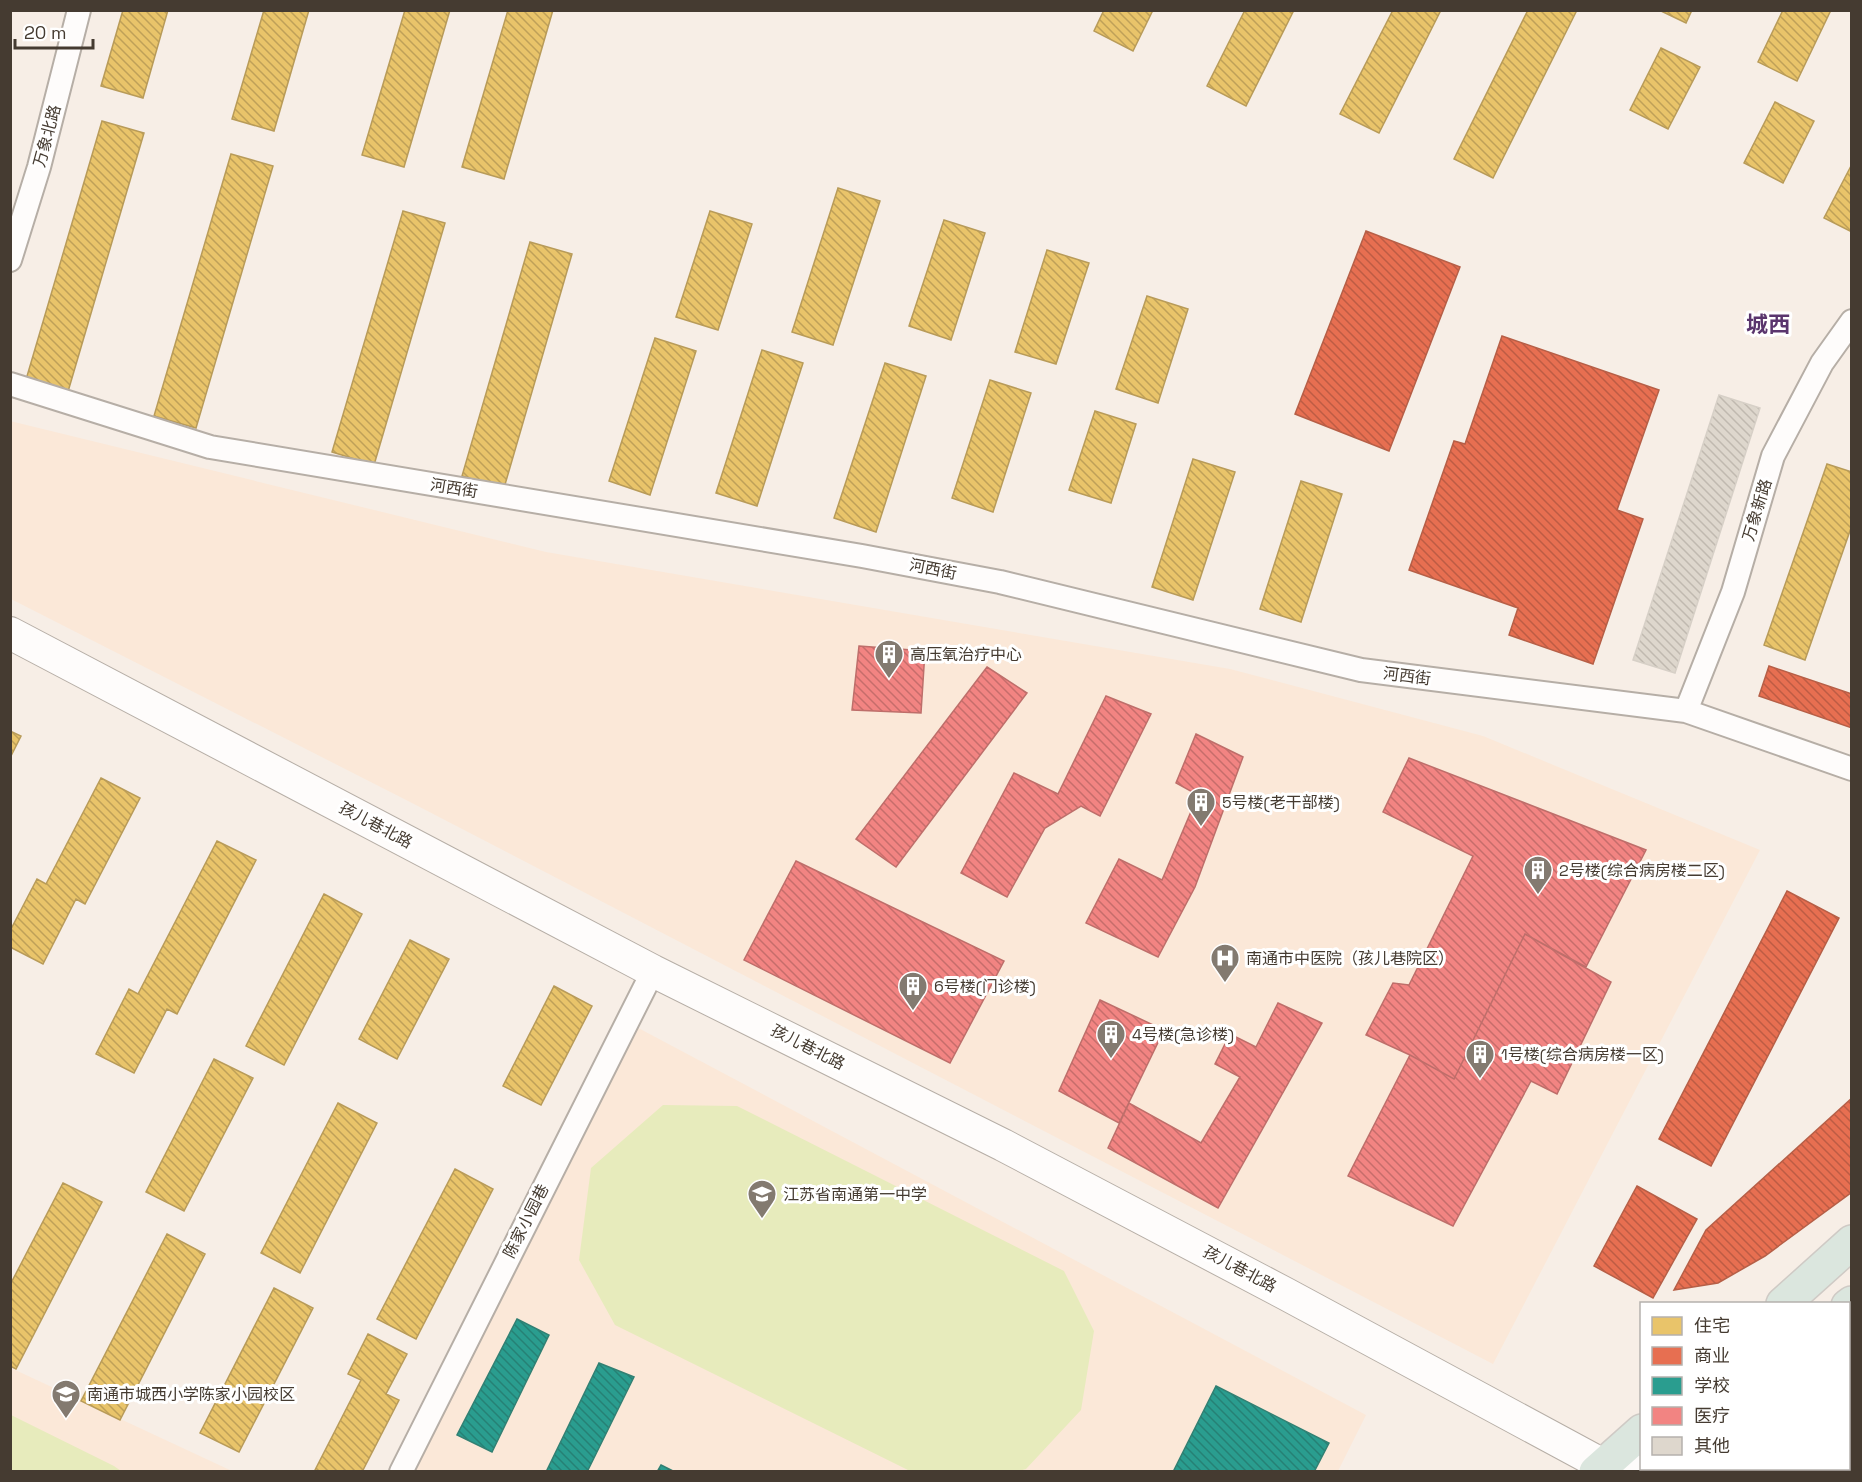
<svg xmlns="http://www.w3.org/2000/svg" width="1862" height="1482" font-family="'Space Grotesk','Noto Sans SC',sans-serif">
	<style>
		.built { fill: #fbe8d8 }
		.pitch { fill: #e7ebbc }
		.homes { fill: url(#homes-back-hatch); stroke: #b89b59; stroke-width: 1.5 }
		.shops { fill: url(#shops-back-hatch); stroke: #b65f47; stroke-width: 1.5 }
		.schools { fill: url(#schools-back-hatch); stroke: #328073; stroke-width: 1.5 }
		.health { fill: url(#health-back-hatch); stroke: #be6e6a; stroke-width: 1.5 }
		.building { fill: url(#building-back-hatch); stroke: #d7d0c7; stroke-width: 1.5 }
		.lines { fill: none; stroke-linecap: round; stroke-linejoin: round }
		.street-casing { stroke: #b6aea6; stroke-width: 26 }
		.secondary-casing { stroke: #b6aea6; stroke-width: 34 }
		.primary-casing { stroke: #cfcac5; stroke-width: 36 }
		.street { stroke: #fefcfb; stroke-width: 22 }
		.secondary { stroke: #fefcfb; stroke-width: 32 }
		.primary { stroke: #dbe6de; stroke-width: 33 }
		.labels { text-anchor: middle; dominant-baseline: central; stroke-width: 6; stroke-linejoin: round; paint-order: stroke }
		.street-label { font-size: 16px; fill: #453b31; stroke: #fff }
		.poi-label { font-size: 16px; fill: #453b31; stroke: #fff; text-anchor: start }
		.district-label { font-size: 22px; font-weight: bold; fill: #5a356d; stroke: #fff }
	</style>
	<defs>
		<pattern id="homes-back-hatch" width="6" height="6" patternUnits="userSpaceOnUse" patternTransform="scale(1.5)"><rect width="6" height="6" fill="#e9c46a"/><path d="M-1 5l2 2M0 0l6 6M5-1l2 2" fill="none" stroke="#bfa058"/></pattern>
		<pattern id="shops-back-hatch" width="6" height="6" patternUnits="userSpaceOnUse" patternTransform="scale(1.5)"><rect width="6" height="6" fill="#e76f51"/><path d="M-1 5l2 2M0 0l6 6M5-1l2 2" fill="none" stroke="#bd5c44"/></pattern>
		<pattern id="schools-back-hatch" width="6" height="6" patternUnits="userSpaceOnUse" patternTransform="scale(1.5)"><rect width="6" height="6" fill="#2a9d8f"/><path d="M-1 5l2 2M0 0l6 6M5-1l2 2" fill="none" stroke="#268175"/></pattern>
		<pattern id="health-back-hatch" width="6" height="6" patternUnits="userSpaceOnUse" patternTransform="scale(1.5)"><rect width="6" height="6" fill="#f28482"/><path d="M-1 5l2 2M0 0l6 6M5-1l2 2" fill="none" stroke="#c66d6b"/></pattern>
		<pattern id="building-back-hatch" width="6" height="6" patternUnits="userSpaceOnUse" patternTransform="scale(1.5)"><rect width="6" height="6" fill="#ded7cd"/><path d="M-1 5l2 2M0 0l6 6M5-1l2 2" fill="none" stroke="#c0b9b0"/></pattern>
	</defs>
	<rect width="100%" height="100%" fill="#f7eee6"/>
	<path class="built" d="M10,421L546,552L1230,669L1483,736L1760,850L1493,1364L412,803L11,599Z
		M627,1022L1366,1415L1338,1471L401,1472Z
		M11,1368L232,1471H11Z"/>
	<path class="pitch" d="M663,1105L737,1106L1064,1271L1094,1331L1081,1410L1026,1469L1019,1471H910L615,1325L579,1260L591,1168Z
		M11,1415L114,1466L121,1471H11Z"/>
	<path class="homes" d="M123,10H168L143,98L101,86Z
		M264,10H309L274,131L232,119Z
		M405,10H450L404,167L362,155Z
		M508,10H553L504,179L462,167Z
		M1104,10H1153L1133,51L1094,31Z
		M1245,10H1294L1246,106L1207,86Z
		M1393,10H1441L1379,133L1340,114Z
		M1528,10H1577L1493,178L1454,159Z
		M1659,10H1692L1686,23Z
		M1783,10H1831L1797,81L1758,62Z
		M1661,48L1700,67L1668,129L1630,110Z
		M1775,102L1814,121L1783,183L1744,163Z
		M102,121L144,133L67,395L25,383Z
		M231,154L273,166L196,428L154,416Z
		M1852,164V232L1824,218Z
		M838,188L880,201L833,345L792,332Z
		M403,211L445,223L374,465L332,452Z
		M710,211L752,224L718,330L676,317Z
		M944,220L985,233L951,340L909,326Z
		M530,242L572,254L504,488L462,476Z
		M1047,250L1089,263L1056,364L1015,352Z
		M1147,296L1188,309L1158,403L1116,389Z
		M655,338L696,351L650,495L609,481Z
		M762,350L803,363L757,506L716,493Z
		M885,363L926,376L876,532L834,518Z
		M990,380L1031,393L993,512L952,498Z
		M1095,411L1136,424L1111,503L1069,490Z
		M1193,459L1235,472L1193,600L1152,587Z
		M1827,464L1852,472V525L1805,660L1764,645Z
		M1301,481L1342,494L1301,622L1260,609Z
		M10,731L21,736L10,758Z
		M101,778L140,798L85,904L76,899L43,964L10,947V931L37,879L46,884Z
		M217,841L256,860L177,1014L167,1009L134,1073L96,1054L129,989L138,994Z
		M324,894L362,914L284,1065L246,1046Z
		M410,940L449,959L397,1059L359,1039Z
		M554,986L592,1006L541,1105L503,1086Z
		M214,1059L253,1078L184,1211L146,1192Z
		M338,1103L377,1123L300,1273L261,1253Z
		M455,1169L493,1189L416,1339L377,1319Z
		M63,1183L102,1202L16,1369L10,1366V1285Z
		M167,1234L205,1254L120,1420L81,1401Z
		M274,1288L313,1308L239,1452L200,1433Z
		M368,1334L407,1354L386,1394L399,1400L362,1472H314L361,1380L348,1374Z"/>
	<path class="shops" d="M1366,231L1460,267L1389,451L1295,414Z
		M1502,336L1659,390L1617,510L1643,519L1593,664L1509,635L1518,608L1409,570L1454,441L1465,444Z
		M1769,666L1852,694V728L1759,696Z
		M1787,891L1839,918L1711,1166L1659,1139Z
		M1852,1098V1192L1765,1256L1718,1283L1674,1290L1706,1230Z
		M1637,1186L1697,1219L1653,1298L1594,1266Z
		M1852,1412V1472H1783L1786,1468H1848V1414Z"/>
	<path class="schools" d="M517,1319L549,1335L492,1452L457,1435Z
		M599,1363L634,1377L587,1472H546Z
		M1216,1386L1329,1443L1314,1472H1173Z
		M661,1465L675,1472H657Z"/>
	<path class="health" d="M859,646L925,651L921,713L852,710Z
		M987,667L1027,693L896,867L856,839Z
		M1106,696L1151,714L1100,816L1081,806L1045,828L1007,897L961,873L1014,773L1058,794Z
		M1196,734L1243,757L1195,887L1158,957L1086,923L1119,859L1162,880L1198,795L1176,783Z
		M1409,758L1646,850L1586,967L1525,934L1454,1079L1410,1055L1366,1035L1393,983L1409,985L1473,856L1383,812Z
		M796,861L1004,961L950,1063L744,960Z
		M1525,934L1611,982L1557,1094L1531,1081L1453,1226L1348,1176L1410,1055L1454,1079Z
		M1100,1000L1164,1030L1119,1123L1059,1091Z
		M1278,1003L1322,1023L1218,1208L1108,1148L1129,1103L1201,1143L1240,1077L1215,1064L1230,1034L1256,1047Z"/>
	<path class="building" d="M1719,395L1760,408L1675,673L1633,660Z"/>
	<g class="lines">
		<g class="street-casing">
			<path id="street" d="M10,260L39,167L79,10
				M10,384L210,447L862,556L1000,582L1361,670L1686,711L1852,769
				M1686,711L1733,592L1773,456L1822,363L1852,321
				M401,1472L653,971"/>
		</g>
		<g class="secondary-casing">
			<path id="secondary" d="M10,633L653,971L1003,1145L1286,1294L1603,1465L1641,1472"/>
		</g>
		<g class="primary-casing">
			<path id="primary" d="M1783,1304L1852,1242
				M1848,1306L1852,1303
				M1596,1472L1642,1431
				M1660,1472L1664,1468"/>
		</g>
		<use href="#street" class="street"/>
		<use href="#secondary" class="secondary"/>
		<use href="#primary" class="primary"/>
	</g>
	<defs>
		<g id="building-pin" transform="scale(1.5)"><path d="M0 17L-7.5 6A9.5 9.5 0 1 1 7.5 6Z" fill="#837a70" stroke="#fff"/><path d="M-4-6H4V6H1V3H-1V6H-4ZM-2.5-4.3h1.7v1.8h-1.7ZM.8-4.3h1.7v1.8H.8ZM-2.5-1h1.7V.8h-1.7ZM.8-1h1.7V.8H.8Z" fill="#fff"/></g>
		<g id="hospital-pin" transform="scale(1.5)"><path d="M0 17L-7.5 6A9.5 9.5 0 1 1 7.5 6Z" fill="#837a70" stroke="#fff"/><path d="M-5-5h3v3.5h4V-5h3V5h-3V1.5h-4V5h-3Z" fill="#fff"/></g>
		<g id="school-pin" transform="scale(1.5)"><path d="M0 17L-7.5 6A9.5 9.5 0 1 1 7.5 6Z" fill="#837a70" stroke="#fff"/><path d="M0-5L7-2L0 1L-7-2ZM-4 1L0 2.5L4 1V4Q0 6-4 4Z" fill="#fff"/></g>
	</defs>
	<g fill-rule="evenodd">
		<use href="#building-pin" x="889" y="654"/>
		<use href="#building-pin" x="1201" y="802"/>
		<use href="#building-pin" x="1538" y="870"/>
		<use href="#hospital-pin" x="1225" y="958"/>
		<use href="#building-pin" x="913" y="986"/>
		<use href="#building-pin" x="1111" y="1034"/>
		<use href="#building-pin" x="1480" y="1054"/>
		<use href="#school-pin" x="762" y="1194"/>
		<use href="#school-pin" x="66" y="1394"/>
	</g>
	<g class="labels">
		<g class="street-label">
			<text transform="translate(47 136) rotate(-75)">万象北路</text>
			<text transform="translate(454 488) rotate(9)">河西街</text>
			<text transform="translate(1757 510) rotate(-73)">万象新路</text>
			<text transform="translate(933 569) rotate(11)">河西街</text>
			<text transform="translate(1407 676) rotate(7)">河西街</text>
			<text transform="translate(376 825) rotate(28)">孩儿巷北路</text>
			<text transform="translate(808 1047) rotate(27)">孩儿巷北路</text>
			<text transform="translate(526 1221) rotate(-63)">陈家小园巷</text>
			<text transform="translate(1240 1269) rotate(28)">孩儿巷北路</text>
		</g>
		<g class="poi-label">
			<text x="910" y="654">高压氧治疗中心</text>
			<text x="1222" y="802">5号楼(老干部楼)</text>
			<text x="1559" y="870">2号楼(综合病房楼二区)</text>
			<text x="1246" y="958">南通市中医院（孩儿巷院区）</text>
			<text x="934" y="986">6号楼(门诊楼)</text>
			<text x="1132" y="1034">4号楼(急诊楼)</text>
			<text x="1501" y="1054">1号楼(综合病房楼一区)</text>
			<text x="783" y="1194">江苏省南通第一中学</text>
			<text x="87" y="1394">南通市城西小学陈家小园校区</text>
		</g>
		<g class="district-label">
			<text x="1768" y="324">城西</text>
		</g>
	</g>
	<rect width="1862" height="1482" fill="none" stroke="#453b31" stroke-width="24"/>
	<rect x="1640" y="1302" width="210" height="168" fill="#ffffff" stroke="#b5b1ad" stroke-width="1.5"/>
	<rect x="1652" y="1317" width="30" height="18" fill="#e9c46a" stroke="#b5b1ad" stroke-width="1.5"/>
	<text x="1694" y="1332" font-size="18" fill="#453b31">住宅</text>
	<rect x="1652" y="1347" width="30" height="18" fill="#e76f51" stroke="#b5b1ad" stroke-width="1.5"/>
	<text x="1694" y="1362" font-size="18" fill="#453b31">商业</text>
	<rect x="1652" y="1377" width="30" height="18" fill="#2a9d8f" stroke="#b5b1ad" stroke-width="1.5"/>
	<text x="1694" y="1392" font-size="18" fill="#453b31">学校</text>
	<rect x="1652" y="1407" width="30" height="18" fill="#f28482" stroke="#b5b1ad" stroke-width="1.5"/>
	<text x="1694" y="1422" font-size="18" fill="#453b31">医疗</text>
	<rect x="1652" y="1437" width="30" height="18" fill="#ded7cd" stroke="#b5b1ad" stroke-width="1.5"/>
	<text x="1694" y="1452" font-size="18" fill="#453b31">其他</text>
	<path d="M15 39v9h78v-9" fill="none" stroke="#453b31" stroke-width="3"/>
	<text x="24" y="39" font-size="18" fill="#453b31" stroke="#ffffff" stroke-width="4.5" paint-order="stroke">20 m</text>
</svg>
